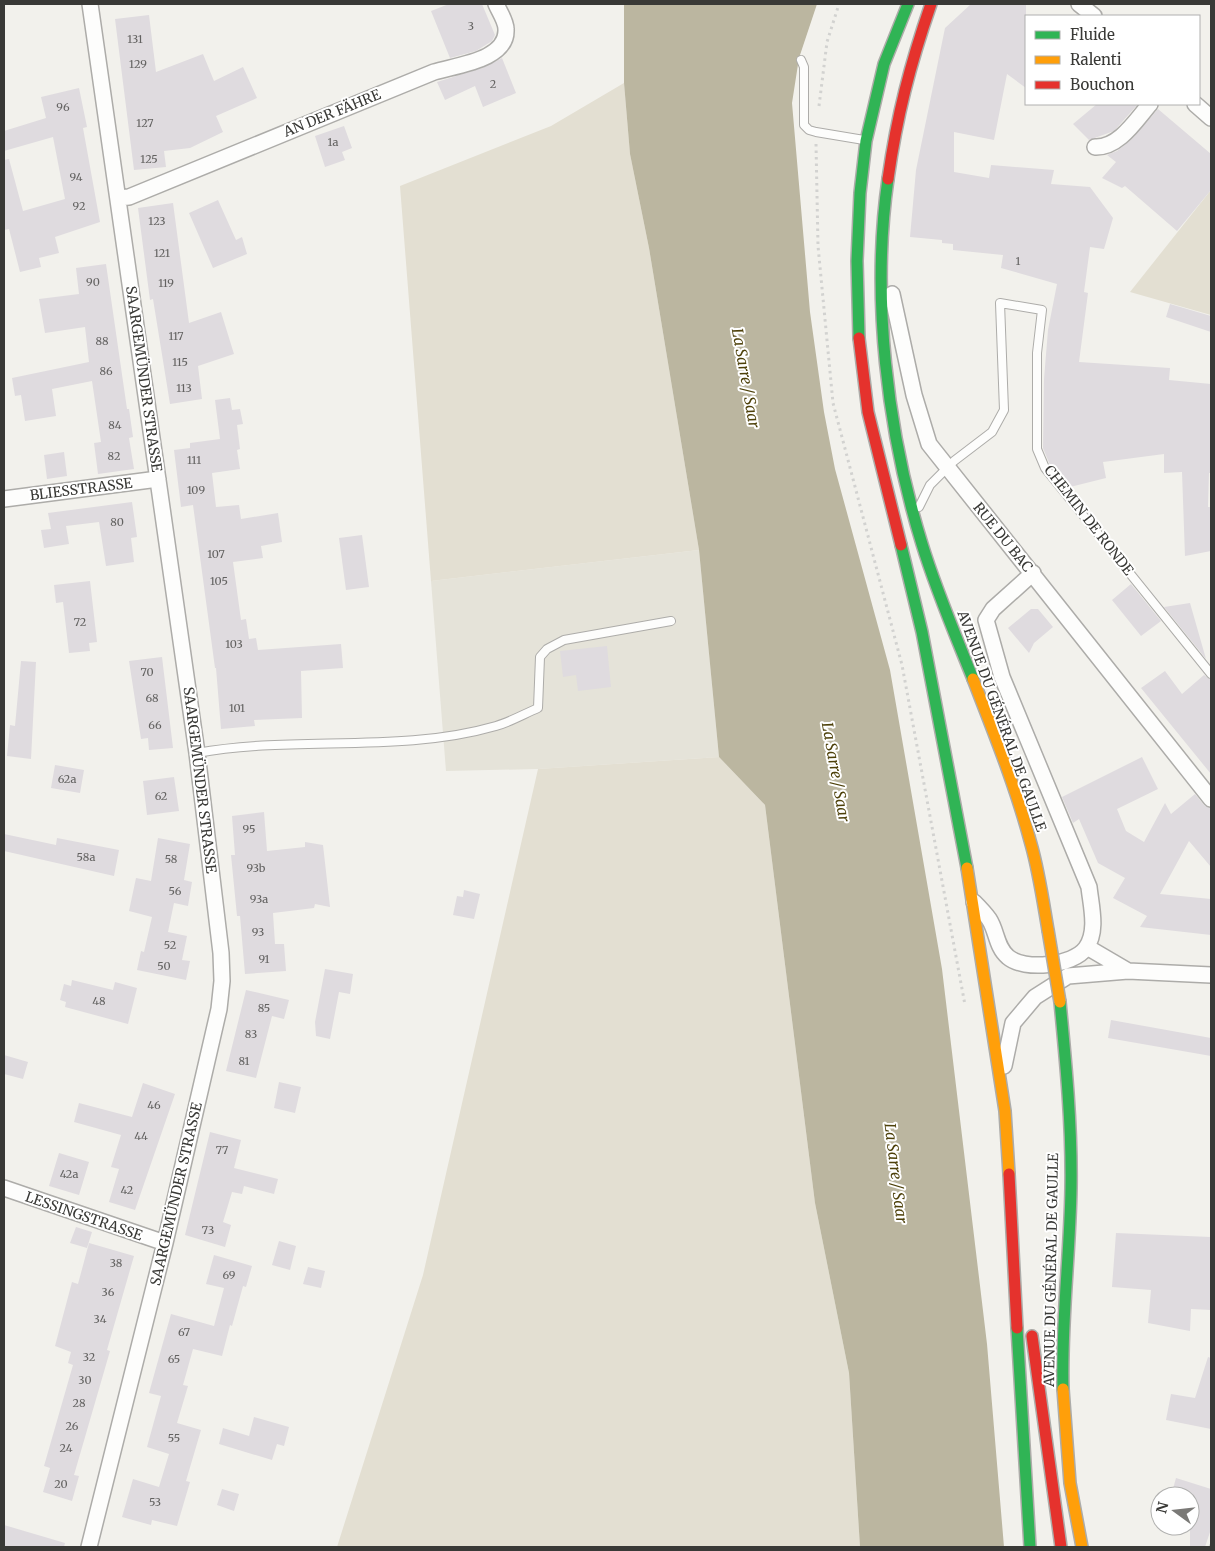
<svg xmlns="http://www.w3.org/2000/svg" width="1215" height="1551" font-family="Merriweather,serif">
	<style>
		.built { fill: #e5e3d9 }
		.green { fill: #e3dfd2 }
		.water { fill: #bbb6a0 }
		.building { fill: #dfdbdf }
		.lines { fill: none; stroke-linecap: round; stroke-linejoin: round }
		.lane-casing { stroke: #adaca9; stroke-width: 10 }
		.street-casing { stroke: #adaca9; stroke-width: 18 }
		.fast-casing { stroke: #adaca9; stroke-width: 14 }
		.slow-casing { stroke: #adaca9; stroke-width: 14 }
		.jam-casing { stroke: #adaca9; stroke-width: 14 }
		.path { stroke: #d2d2d0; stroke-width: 3; stroke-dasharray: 2.5 4; stroke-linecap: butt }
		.lane { stroke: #fdfdfc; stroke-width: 8 }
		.street { stroke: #fdfdfc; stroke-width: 15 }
		.fast { stroke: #30b455; stroke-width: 11 }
		.slow { stroke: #ff9f0a; stroke-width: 11 }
		.jam { stroke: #e5322d; stroke-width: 11 }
		.slow-bridge-casing { stroke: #adaca9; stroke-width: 14; stroke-linecap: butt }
		.slow-bridge { stroke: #ff9f0a; stroke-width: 11 }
		.labels { text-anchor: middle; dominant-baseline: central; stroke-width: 4; stroke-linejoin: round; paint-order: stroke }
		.number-label { font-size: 11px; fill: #636261 }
		.street-label { font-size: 14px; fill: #393936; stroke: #fff }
		.water-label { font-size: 15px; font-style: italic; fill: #4d4009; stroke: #fff }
	</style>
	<rect width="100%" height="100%" fill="#f2f1ec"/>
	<path class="built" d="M699,550L719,757L538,769L446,771L431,581Z"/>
	<path class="green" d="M624,83L630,154L649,248L699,550L431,581L400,186L551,126Z
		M1211,190V315L1130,292Z
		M719,757L765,805L815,1203L849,1373L860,1547H337L423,1275L538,769Z"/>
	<path class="water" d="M624,4H817L799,58L792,103L810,312L824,412L835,469L890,670L942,969L987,1344L1004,1547H860L849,1373L815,1203L765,805L719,757L699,550L649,248L630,154L624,83Z"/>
	<path class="building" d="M449,4H482L495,35L492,41L476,51L450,58L431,11Z
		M971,4H1026V88L1007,74L994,140L954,132V172L989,178L991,165L1054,170L1051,184L1090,187L1113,218L1104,249L1090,247L1084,292L1088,293L1079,362L1170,368L1169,380L1211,384V473H1209L1208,507H1211V551L1185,556L1182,472L1164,473V454L1103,462L1106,478L1070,487L1050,465L1043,448L1044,379L1048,330L1057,284L1001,268L1003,255L953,250V244L942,243V240L910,237L916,170L945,28Z
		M149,15L156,72L203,54L214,81L243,67L257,98L216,116L223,132L190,148L164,151L166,167L134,170L115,19Z
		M502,58L516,93L483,107L475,86L445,100L437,82L482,68Z
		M79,88L87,127L83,128L100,222L55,237L59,253L39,258L41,267L20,272L9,229L4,230V160L9,159L23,211L65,199L53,137L4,151V131L46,118L41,97Z
		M1097,104H1138L1114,131L1089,140L1073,124Z
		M1158,109L1211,154V190L1177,231L1125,186L1122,188L1102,178L1116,162L1107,155L1117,151L1132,139Z
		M344,126L352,148L342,152L345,160L325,167L315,136Z
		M218,200L236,240L242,237L247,254L213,268L189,213Z
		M173,203L189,323L221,312L234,354L198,366L202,399L170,404L153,299L150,300L138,208Z
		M106,264L127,409H129L133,437L129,438L134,469L98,474L94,443L101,442L92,381L52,389L56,416L25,421L21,395L15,396L12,378L89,362L85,327L45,333L39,299L79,294L76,268Z
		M1170,304L1211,316V332L1166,317Z
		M230,398L232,410L240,409L243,424L237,425L240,449L237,450L240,469L212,473L216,507L239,505L241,519L278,513L282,542L261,546L263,558L233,562L241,620L246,619L249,639L256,638L258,650L341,644L343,668L301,671L302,718L254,720L255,726L221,729L216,668H215L193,505L181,507L174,450L190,448V443L220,439L215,400Z
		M64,452L67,476L47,479L44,455Z
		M132,502L137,537L131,538L134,562L106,566L99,522L66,526L69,544L44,548L41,530L51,529L48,513Z
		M362,535L369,587L346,590L339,538Z
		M90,581L97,642L89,643L90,651L69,653L63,602L56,603L54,585Z
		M1131,584L1161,621L1141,636L1112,600Z
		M1190,603L1206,659L1164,607Z
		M1031,609H1038L1053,627L1034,643L1029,653L1008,628Z
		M607,646L611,687L578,691L576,675L563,677L560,651Z
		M162,657L173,748L149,750L148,738L141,739L129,661Z
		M21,661L36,662L31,759L7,756L10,725L15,726Z
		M1165,671L1182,694L1204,675L1211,680V774L1141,688Z
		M1142,757L1158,789L1117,809L1126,831L1144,842L1165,803L1171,814L1195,794L1204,805L1211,808V867L1189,841L1160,894L1211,899V935L1140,927L1147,916L1113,898L1125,878L1098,863L1079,819L1073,823L1062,797Z
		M55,765L84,770L80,793L51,788Z
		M174,777L179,811L147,815L143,781Z
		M264,812L267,851L305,847V842L323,845L330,907L315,904L314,908L273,913L275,944H284L286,971L245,974L240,916H237L231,855H235L232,816Z
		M4,834L56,845L57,838L119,850L114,876L4,851Z
		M158,838L190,844L184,880L192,882L188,906L174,903L168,932L187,936L182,960L190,961L186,980L137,970L141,951L144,952L152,917L129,911L136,878L151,881Z
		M464,890L480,894L474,919L453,915L457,896L463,897Z
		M325,969L353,974L350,994L339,992L330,1039L316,1036L315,1022Z
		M72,980L113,990L115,982L137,988L128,1024L65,1007L66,1002L60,1000L64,984L71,986Z
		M246,990L289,1000L284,1019L272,1016L256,1078L226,1071Z
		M1111,1020L1211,1038V1056L1108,1038Z
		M4,1055L28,1062L23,1079L4,1074Z
		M279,1082L301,1087L295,1113L274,1108Z
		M143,1083L175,1094L135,1210L109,1202L119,1169L111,1167L121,1135L74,1122L79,1103L132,1117Z
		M210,1132L241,1140L234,1168L278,1179L274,1194L244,1186L242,1194L232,1192L223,1222L231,1225L225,1247L185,1235Z
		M59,1153L89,1162L79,1195L49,1186Z
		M76,1227L92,1232L87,1248L70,1243Z
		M1116,1233L1211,1237V1310L1191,1309L1190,1331L1148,1323L1151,1290L1112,1287Z
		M279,1241L296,1246L290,1270L272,1265Z
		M89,1243L134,1256L107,1350L110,1351L74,1475L79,1476L72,1501L43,1492L50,1468L44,1466L73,1365L68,1363L71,1352L55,1346L72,1282L78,1284Z
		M214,1255L252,1266L246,1287L243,1286L232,1326L230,1325L222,1356L193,1349L183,1385L188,1386L177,1423L201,1430L186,1481L190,1482L177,1526L152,1520L151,1525L122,1517L133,1479L159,1487L169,1454L147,1447L161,1396L149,1393L171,1314L214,1326L224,1288L206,1284Z
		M308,1267L325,1271L321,1288L303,1284Z
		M1208,1357L1211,1358V1429L1166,1420L1171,1394L1195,1398Z
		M254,1417L289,1427L284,1446L277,1444L272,1460L219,1444L223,1428L249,1436Z
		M1176,1478L1211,1489V1529L1205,1547H1190V1496H1171Z
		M222,1489L239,1494L234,1511L217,1505Z
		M4,1525L65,1543L64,1547H4Z"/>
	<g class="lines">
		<g class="lane-casing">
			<path id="lane" d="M801,60L804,67V125L809,130L816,132L864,140
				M919,507L930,485L954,461L992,432L1004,410L1000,303L1042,310L1037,353V449L1045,468L1211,674
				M197,753C295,735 399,754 496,726C510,722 524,714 538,708L540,657L547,649L564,640L671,621"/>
		</g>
		<g class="street-casing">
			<path id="street" d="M1079,4L1094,16
				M1195,104L1211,118
				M1095,147C1119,148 1136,120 1150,104
				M118,198L129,197L434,72C457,65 508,60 506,29C506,21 499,11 496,4
				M892,294L914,395L929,444L1211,799
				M4,499L158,479
				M974,902C979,907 985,913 989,919C997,931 996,947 1008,957C1024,971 1073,966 1086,948C1098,931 1091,906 1089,887L1002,677L986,620L993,609L1033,573
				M1087,947L1128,971
				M1004,1066L1013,1023L1035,997L1068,976L1128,971L1211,975
				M4,1188L165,1243
				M89,1547L165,1243L219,1009L222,981L221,953L197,753L90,4"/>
		</g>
		<g class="fast-casing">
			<path id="fast" d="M888,179C871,296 887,431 922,544C936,590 955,634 973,679
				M859,338L857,261L860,193L866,141L884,64L908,4
				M901,545L922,632L967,868
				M1060,1002C1066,1064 1072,1126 1071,1188C1070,1255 1061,1322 1063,1389
				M1017,1328L1030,1547"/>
		</g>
		<g class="slow-casing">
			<path id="slow" d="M973,679C994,733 1016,787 1031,844C1039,872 1043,901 1048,930
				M967,868L1005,1111L1009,1174
				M1063,1389L1070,1483L1082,1547"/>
		</g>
		<g class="jam-casing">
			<path id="jam" d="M888,179C897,115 910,65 931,4
				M859,338L868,412L901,545
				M1009,1174L1017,1328
				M1032,1336L1061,1547"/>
		</g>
		<path class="path" d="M819,106L827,42L839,4
			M816,144L818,246L833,403L902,665L965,1005
			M1210,1547L1211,1544"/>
		<use href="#lane" class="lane"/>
		<use href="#street" class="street"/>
		<use href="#fast" class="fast"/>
		<use href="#slow" class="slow"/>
		<use href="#jam" class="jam"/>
		<g class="slow-bridge-casing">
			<path id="slow-bridge" d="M1048,930L1060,1002"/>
		</g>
		<use href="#slow-bridge" class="slow-bridge"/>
	</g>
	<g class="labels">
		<g class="number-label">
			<text x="471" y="26">3</text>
			<text x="135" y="39">131</text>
			<text x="138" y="64">129</text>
			<text x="493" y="84">2</text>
			<text x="63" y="107">96</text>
			<text x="145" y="123">127</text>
			<text x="333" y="142">1a</text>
			<text x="149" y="159">125</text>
			<text x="76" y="177">94</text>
			<text x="79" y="206">92</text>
			<text x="157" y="221">123</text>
			<text x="162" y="253">121</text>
			<text x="1018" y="261">1</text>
			<text x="93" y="282">90</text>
			<text x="166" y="283">119</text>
			<text x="176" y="336">117</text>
			<text x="102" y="341">88</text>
			<text x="180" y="362">115</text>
			<text x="106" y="371">86</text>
			<text x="184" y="388">113</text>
			<text x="115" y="425">84</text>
			<text x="114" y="456">82</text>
			<text x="194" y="460">111</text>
			<text x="196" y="490">109</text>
			<text x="117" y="522">80</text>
			<text x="216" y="554">107</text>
			<text x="219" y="581">105</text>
			<text x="80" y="622">72</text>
			<text x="234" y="644">103</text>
			<text x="147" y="672">70</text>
			<text x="152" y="698">68</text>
			<text x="237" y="708">101</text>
			<text x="155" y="725">66</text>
			<text x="67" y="779">62a</text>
			<text x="161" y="796">62</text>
			<text x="249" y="829">95</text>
			<text x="86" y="857">58a</text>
			<text x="171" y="859">58</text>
			<text x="256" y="868">93b</text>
			<text x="175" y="891">56</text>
			<text x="259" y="899">93a</text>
			<text x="258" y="932">93</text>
			<text x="170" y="945">52</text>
			<text x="264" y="959">91</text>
			<text x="164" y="966">50</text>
			<text x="99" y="1001">48</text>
			<text x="264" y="1008">85</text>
			<text x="251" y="1034">83</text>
			<text x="244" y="1061">81</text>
			<text x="154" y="1105">46</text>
			<text x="141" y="1136">44</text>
			<text x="222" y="1150">77</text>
			<text x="69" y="1174">42a</text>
			<text x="127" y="1190">42</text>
			<text x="208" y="1230">73</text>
			<text x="116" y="1263">38</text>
			<text x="229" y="1275">69</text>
			<text x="108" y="1292">36</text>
			<text x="100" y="1319">34</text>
			<text x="184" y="1332">67</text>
			<text x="89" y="1357">32</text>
			<text x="174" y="1359">65</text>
			<text x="85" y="1380">30</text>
			<text x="79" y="1403">28</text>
			<text x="72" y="1426">26</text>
			<text x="174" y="1438">55</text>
			<text x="66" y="1448">24</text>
			<text x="61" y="1484">20</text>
			<text x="155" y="1502">53</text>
		</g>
		<g class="street-label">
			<text transform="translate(332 113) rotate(-22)">AN DER FÄHRE</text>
			<text transform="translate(144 379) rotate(82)">SAARGEMÜNDER STRASSE</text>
			<text transform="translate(81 489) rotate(-7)">BLIESSTRASSE</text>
			<text transform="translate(1089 520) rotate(52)">CHEMIN DE RONDE</text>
			<text transform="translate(1003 537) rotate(51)">RUE DU BAC</text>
			<text transform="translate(1002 721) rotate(70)">AVENUE DU GÉNÉRAL DE GAULLE</text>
			<text transform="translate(200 780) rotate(83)">SAARGEMÜNDER STRASSE</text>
			<text transform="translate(176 1194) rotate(-77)">SAARGEMÜNDER STRASSE</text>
			<text transform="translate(84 1216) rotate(19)">LESSINGSTRASSE</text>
			<text transform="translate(1051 1270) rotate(-89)">AVENUE DU GÉNÉRAL DE GAULLE</text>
		</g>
		<g class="water-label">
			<text transform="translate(746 378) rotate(80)">La Sarre / Saar</text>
			<text transform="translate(836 772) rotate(80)">La Sarre / Saar</text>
			<text transform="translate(896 1173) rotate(83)">La Sarre / Saar</text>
		</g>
	</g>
	<rect width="1215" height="1551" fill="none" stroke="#393936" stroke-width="10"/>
	<rect x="1025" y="15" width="175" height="90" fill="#ffffff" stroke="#b0b0af"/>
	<rect x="1035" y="31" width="25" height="8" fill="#30b455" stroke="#b0b0af"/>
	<text x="1070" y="40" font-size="15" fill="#393936">Fluide</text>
	<rect x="1035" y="56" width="25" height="8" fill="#ff9f0a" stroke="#b0b0af"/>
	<text x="1070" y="65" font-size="15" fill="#393936">Ralenti</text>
	<rect x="1035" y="81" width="25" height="8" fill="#e5322d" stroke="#b0b0af"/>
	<text x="1070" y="90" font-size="15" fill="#393936">Bouchon</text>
	<g transform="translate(1175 1511) rotate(285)"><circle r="24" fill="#ffffff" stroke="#b0b0af"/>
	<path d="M0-4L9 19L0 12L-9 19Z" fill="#7a7976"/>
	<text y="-8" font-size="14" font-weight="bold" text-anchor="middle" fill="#393936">N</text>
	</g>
</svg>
